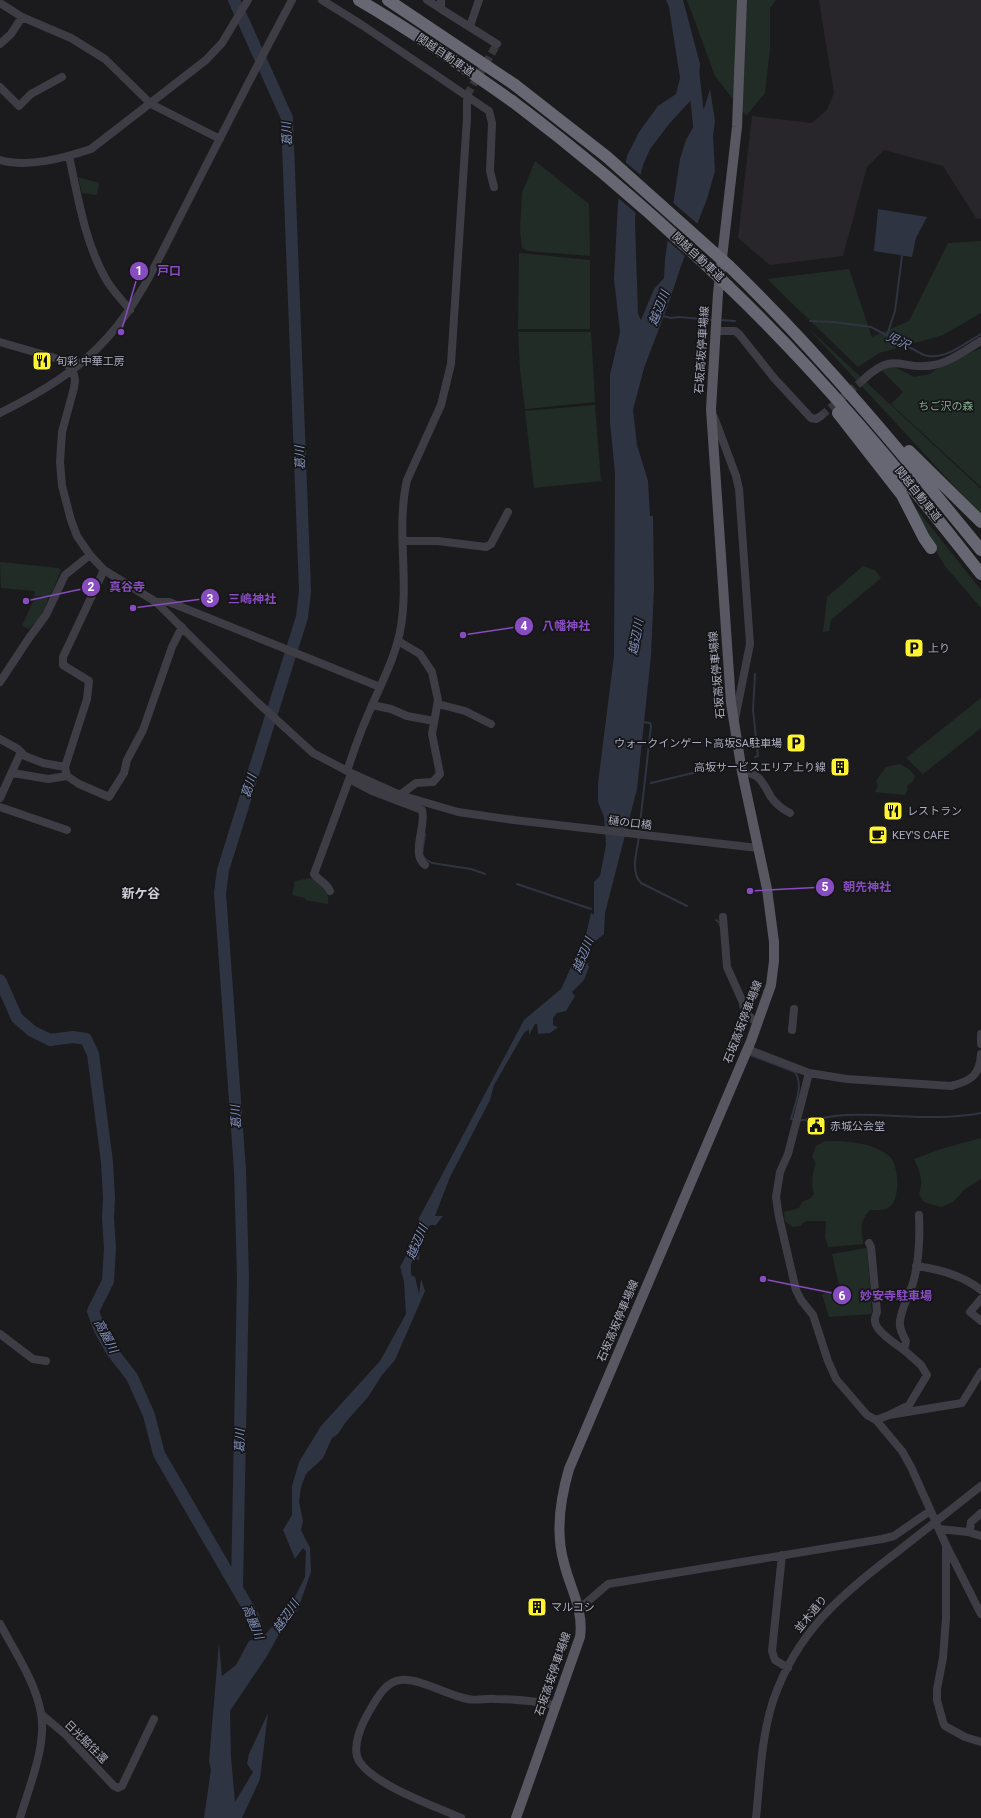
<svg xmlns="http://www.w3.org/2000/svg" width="981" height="1818" font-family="Roboto,'Noto Sans JP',sans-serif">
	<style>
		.built { fill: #28262b }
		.green { fill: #222c26 }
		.water { fill: #2f3443 }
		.pier { fill: #1b1b1d }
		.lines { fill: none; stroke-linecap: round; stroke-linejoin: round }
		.stream { stroke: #2f3443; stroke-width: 2 }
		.river { stroke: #2f3443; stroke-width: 12 }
		.minor-tunnel { stroke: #38383d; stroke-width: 8; stroke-dasharray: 8 4; stroke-linecap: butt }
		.minor { stroke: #3e3d45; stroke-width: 8 }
		.major { stroke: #585762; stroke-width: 10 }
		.highway { stroke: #676774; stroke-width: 12 }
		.highway-bridge { stroke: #676774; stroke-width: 12 }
		.labels { text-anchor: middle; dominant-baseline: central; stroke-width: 3.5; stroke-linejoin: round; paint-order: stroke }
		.street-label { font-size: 11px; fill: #acadbe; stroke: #161618 }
		.poi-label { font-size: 11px; fill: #acadbe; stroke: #161618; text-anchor: start }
		.park-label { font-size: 11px; fill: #82aa90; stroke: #161618 }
		.water-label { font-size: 12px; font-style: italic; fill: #8190bb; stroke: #161618 }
		.quarter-label { font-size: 13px; font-weight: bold; fill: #ceced9; stroke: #161618 }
		.leader { fill: none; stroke: #874cbf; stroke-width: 1.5 }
		.callout-dot { fill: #874cbf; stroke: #161618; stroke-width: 1.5 }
		.mark-label { font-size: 12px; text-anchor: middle; font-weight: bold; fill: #fff }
		.callout-label { font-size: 12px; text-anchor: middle; font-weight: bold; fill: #874cbf; stroke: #161618; stroke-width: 3.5; stroke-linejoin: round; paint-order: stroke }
	</style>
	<rect width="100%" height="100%" fill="#1b1b1d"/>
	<path class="built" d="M819,0H981V219L976,218L943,166L884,150L867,167L843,256L770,265L738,238L752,116L812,123L827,110L834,93Z"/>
	<path class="green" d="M687,0H776L770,8V49L765,93L746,116L715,76Z
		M535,161L589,204L590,256L528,251L522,248L520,230L522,193Z
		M78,177L99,183L97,195L82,193Z
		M981,241V313L943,335L879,353L858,367L767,279L849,269L872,337L909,321L948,243Z
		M519,253L590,260V329H518Z
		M807,327L981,489V515Z
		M518,332H591L595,402L525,409L520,370Z
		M981,348V487L891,404L903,392L882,371L891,365L914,377L930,374L941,366Z
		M595,405L601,481L534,488L525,411Z
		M908,498L981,590V608L945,566L933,546L926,529Z
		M0,562L58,568L61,570L50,597L34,596L35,591L1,588Z
		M863,566L875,570L881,578L831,620L829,631L823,632L827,597Z
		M35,597L49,598L40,617L29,629L22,626Z
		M981,698V728L923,774L906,758Z
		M900,764L909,769L915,776L912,783L907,785L908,789L905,795L875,792L878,786L876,781L886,767Z
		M310,878C322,881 330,893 328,904L305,900V898L292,895L295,881Z
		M981,1138V1179L965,1189L953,1202L941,1207L924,1202L919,1194C924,1182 920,1171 914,1159L941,1149Z
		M825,1141C846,1141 871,1142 888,1155C900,1164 901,1201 888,1208C882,1211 876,1210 870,1210C858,1223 862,1229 863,1244L828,1247L825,1237L826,1221H806L800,1226L793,1227L785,1221L784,1212L799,1208L802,1202L811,1198L814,1194C811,1183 812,1174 816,1163L812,1157L816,1146Z
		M867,1248L872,1312L871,1314L829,1317L822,1294L840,1289L832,1254Z"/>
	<path class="water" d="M666,0H683L700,64L699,75L690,101L669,124L650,149L643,165L636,193L635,222L638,314L641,320L654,289L664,278L665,259L680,159L686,140L705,106L710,89L715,121L713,136L715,171L707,199L682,263L668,305L644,368L633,410L637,445L648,481L650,516H653L654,588L651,656L637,789L605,913L604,934L593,943L586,959L589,967L584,980L572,992L575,996L566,1011L557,1013L553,1018V1025L558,1027L550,1033L538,1034L537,1024H535L529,1035V1029L524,1033L494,1085L490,1100L450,1177L435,1216H443L436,1225H430L420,1248L419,1260L414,1259L411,1264V1275L415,1277L419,1294L421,1279L425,1291L395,1360L382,1375L368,1397L345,1423L338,1434L332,1438L323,1458L306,1474L301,1487L299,1502L303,1521L301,1530L310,1548L311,1572L298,1609L278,1636L267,1656L230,1711L231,1757L235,1802L253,1772L247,1764L249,1754L268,1713L260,1779L242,1818H204L211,1770L209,1761L219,1643L222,1676L236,1665L249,1641L264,1636L291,1605L305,1577L306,1551L303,1548L295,1559L283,1530L292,1515V1486L299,1462L321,1426L380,1361L406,1314L404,1281L400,1267L416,1237L419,1218L524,1020L561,989L586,935L591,913L594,915V882L600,876L606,845L604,817L598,802V783L614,656L615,473L610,422V375L620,332L614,279L618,202L627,156L639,132L658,106L676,94L680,78L669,7Z
		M878,209L927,217L916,238L912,257L874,251Z"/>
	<path class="pier" d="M624,161L642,176L638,193L637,214L617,197Z
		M671,201L699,225L686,257L665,238Z"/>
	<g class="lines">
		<path class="stream" d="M663,316L671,318L679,317L714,320
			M721,320L735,321
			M810,321L833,322L871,327L924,355C944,361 964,344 981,334
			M887,335L895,311L902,256
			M755,757L758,756L753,710L755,674
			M651,783L718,767
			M639,833L651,726L650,723L643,722
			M425,834L422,854L425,859L432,863L471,869L485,874
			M639,837C637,851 630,872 641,883L687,906
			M517,884L591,909
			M716,920L720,923V925
			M740,1006L746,1021L741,1043
			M750,1055L795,1072C804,1086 795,1104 791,1119H795
			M800,1120C815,1121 831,1115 846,1115C892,1113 934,1122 981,1113"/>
		<path class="river" d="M234,0L287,118L305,591L302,617L223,870L220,893L240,1170L243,1278L237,1586
			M693,70L700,133
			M0,980L17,1018L32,1031L50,1040L73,1037L86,1039L93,1054L107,1162L109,1198L108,1218L110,1248L108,1281L93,1311L99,1328L111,1350L132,1377L149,1415L159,1454L253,1616L263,1648"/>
		<path class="minor-tunnel" d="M467,95L497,44
			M821,416L864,379"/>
		<path class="minor" d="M322,0L362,25L489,111L492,123L490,171L494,187
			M427,0L441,9
			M441,0V9L497,44
			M0,3L22,17L71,38L105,59L151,104L220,139
			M470,26L479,0
			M0,44L11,34L22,17
			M0,87L19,106L31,94L62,77
			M69,156C78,197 85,244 107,281C113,291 122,300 130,310
			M0,160C28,168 64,158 91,149L206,60L222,43L248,0
			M715,331H735L739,334L774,378L811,418L816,419L821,416
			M0,342L62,360L73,370L75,380L74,388L62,432L60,462L62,486L71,520L77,536L90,555L104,570L156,602L257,702L313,753L351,773L400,795L458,812L514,820L758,848
			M864,379C896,349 902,372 934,365C950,362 966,350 981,341
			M0,413C40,393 78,371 108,337C142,299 162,251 185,207C220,138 255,69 292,0
			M714,417L736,476L739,489L750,644L735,719
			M403,541H438L486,547L491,544L508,512
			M104,570L63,657V665L89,681L87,699L65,767L67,776L79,784L109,797L124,773L127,760L143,730L172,647L182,627
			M156,602H169L380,687
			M398,641L420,654L432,672L438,700L432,734L440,774L433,782L416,783L400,795
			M0,682L29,638L46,615L65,575L90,555
			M438,704L465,711L491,724
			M372,705L391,709L407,716L434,721
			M0,739L18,749L25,756L43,763L65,767
			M347,771C353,753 359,735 367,717C379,687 396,658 401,626C409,578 396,528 407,480L441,405L451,364L467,118V95
			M742,772C760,773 763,783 771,797C776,804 782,809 790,813
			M13,773L48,779L67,776
			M349,779L372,791L422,810C427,825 410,854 425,865
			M0,798L21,752
			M0,807L67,830
			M330,891C326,882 320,882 314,874L351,774
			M723,917L727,967L749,1016L757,1023
			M792,1030L794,1009
			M981,1034V1044
			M747,1049L809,1073L788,1154L780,1172L776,1197L779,1217L796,1290L801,1300L813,1315L828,1361L836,1379L867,1415L876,1420L902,1451L911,1467L946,1545L981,1614
			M809,1073L847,1079L951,1086C971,1081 980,1075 981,1054
			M869,1243L871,1247L877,1312C876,1315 874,1319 875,1321C875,1331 897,1345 904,1350
			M916,1266C939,1269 962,1275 981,1290
			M981,1299L970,1312L981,1321
			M0,1334L33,1359L46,1361
			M889,1415L909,1405L927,1375L921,1365L904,1350L906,1341C902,1334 899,1328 900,1321C902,1307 909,1295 913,1283C919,1262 920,1237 919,1215
			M876,1420L889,1415L962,1403L981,1372
			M939,1529L968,1532L970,1530L971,1522L981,1513
			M968,1532L981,1536
			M946,1545V1618L943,1658L937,1689V1700L943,1722L945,1726L965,1737L981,1742
			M782,1555L772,1651L775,1660L788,1668
			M579,1609L608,1584L882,1539L894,1536L930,1511
			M0,1624C15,1652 35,1681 41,1713C47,1745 29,1787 20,1818
			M41,1714L66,1735L114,1786L118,1788L122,1786L154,1719
			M461,1818C435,1806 374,1785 359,1761C351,1747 362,1723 370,1710C377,1698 386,1681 401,1680C420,1678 449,1696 468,1699C476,1701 487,1698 495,1699C516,1699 535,1701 555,1705
			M756,1818C760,1779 761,1738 773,1701C797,1631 841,1595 897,1552C925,1530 953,1508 981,1486"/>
		<path class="major" d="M516,1818L580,1637C584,1610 570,1588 564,1563C555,1532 560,1500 569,1469L751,1041L771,985L774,961V942L767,889L742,772L731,703L711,409L718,293L737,127L742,0"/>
		<path class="highway" d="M359,0C412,31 462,66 512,101
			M388,0L515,85
			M729,266C820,354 901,452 981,550
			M728,286C821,375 902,473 981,574
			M838,413L902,495L924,538L931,548
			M909,451L981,522"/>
		<path class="highway-bridge" d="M515,85L607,157L729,266
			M512,101C588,158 660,220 728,286"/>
	</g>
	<defs>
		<g id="restaurant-square" transform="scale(1)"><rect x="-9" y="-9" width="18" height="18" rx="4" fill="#fff431" stroke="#161618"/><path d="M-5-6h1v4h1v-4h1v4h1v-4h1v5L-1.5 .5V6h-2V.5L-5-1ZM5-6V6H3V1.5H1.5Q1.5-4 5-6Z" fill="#111"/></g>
		<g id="parking-square" transform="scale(1)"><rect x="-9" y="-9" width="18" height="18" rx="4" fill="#fff431" stroke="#161618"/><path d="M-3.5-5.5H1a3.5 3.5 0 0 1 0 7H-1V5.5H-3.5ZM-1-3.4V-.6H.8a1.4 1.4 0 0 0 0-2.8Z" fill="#111"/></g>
		<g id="building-square" transform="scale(1)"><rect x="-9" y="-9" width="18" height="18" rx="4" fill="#fff431" stroke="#161618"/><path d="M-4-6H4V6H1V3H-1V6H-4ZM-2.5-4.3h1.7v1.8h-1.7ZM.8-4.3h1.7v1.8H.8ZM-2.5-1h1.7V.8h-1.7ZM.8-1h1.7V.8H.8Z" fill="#111"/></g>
		<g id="cafe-square" transform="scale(1)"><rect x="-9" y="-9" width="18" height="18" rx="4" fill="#fff431" stroke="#161618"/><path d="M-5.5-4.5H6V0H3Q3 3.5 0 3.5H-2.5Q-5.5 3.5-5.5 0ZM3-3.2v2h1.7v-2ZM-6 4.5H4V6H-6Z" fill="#111"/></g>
		<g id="civic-square" transform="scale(1)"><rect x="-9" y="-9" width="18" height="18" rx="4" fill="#fff431" stroke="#161618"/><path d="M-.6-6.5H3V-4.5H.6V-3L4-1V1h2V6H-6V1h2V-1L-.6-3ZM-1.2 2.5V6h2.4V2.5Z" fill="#111"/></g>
	</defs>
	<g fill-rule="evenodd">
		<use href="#restaurant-square" x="42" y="361"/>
		<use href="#parking-square" x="914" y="648"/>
		<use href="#parking-square" x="796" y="743"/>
		<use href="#building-square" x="840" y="767"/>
		<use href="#restaurant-square" x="893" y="811"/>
		<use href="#cafe-square" x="878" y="835"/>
		<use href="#civic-square" x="816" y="1126"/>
		<use href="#building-square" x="537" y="1607"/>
	</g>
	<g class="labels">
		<g class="street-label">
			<text transform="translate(445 55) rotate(34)">関越自動車道</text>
			<text transform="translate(698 257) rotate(43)">関越自動車道</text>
			<text transform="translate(702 350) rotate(-86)">石坂高坂停車場線</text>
			<text transform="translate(918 494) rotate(51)">関越自動車道</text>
			<text transform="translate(717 675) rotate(-95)">石坂高坂停車場線</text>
			<text transform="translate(630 823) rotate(7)">樋の口橋</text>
			<text transform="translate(743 1022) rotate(-69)">石坂高坂停車場線</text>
			<text transform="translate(618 1321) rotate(-67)">石坂高坂停車場線</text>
			<text transform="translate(811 1614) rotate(-51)">並木通り</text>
			<text transform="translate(553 1674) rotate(-71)">石坂高坂停車場線</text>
			<text transform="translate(86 1742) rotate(45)">日光脇往還</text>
		</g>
		<g class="poi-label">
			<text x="56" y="361">旬彩 中華工房</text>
			<text x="928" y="648">上り</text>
			<text x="782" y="743" text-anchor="end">ウォークインゲート高坂SA駐車場</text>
			<text x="826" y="767" text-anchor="end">高坂サービスエリア上り線</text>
			<text x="907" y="811">レストラン</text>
			<text x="892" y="835">KEY'S CAFE</text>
			<text x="830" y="1126">赤城公会堂</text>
			<text x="551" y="1607">マルコシ</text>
		</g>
		<g class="park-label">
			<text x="946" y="406">ちご沢の森</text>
		</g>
		<g class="water-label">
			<text transform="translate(287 134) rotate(-94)">葛川</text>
			<text transform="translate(659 308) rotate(-69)">越辺川</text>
			<text transform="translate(898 341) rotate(26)">児沢</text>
			<text transform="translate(300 458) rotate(-92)">葛川</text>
			<text transform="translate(636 637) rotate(-79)">越辺川</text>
			<text transform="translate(249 786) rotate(-73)">葛川</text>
			<text transform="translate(583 955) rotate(-68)">越辺川</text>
			<text transform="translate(236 1117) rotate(-94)">葛川</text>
			<text transform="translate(417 1242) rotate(-67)">越辺川</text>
			<text transform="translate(106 1336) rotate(62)">高麗川</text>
			<text transform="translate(240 1441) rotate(-89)">葛川</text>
			<text transform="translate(286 1616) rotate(-56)">越辺川</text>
			<text transform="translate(253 1622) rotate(68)">高麗川</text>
		</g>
		<g class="quarter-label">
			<text x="141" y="893">新ケ谷</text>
		</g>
	</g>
	<path class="leader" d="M121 332L139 271M26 601L91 587M133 608L210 598M463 635L524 626M750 891L825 887M763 1279L842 1295"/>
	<g class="callout-dot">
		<circle cx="121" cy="332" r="4"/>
		<circle cx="26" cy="601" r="4"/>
		<circle cx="133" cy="608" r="4"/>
		<circle cx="463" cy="635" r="4"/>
		<circle cx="750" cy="891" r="4"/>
		<circle cx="763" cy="1279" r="4"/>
		<circle cx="139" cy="271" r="10"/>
		<circle cx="91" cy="587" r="10"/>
		<circle cx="210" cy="598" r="10"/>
		<circle cx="524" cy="626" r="10"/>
		<circle cx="825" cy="887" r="10"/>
		<circle cx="842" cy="1295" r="10"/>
	</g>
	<g class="mark-label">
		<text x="139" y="275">1</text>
		<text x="91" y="591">2</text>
		<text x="210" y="603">3</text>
		<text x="524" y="630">4</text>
		<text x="825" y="891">5</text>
		<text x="842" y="1300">6</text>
	</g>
	<g class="callout-label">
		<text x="169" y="275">戸口</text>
		<text x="127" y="591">真谷寺</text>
		<text x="252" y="603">三嶋神社</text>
		<text x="566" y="630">八幡神社</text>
		<text x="867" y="891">朝先神社</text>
		<text x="896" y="1300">妙安寺駐車場</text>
	</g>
</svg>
